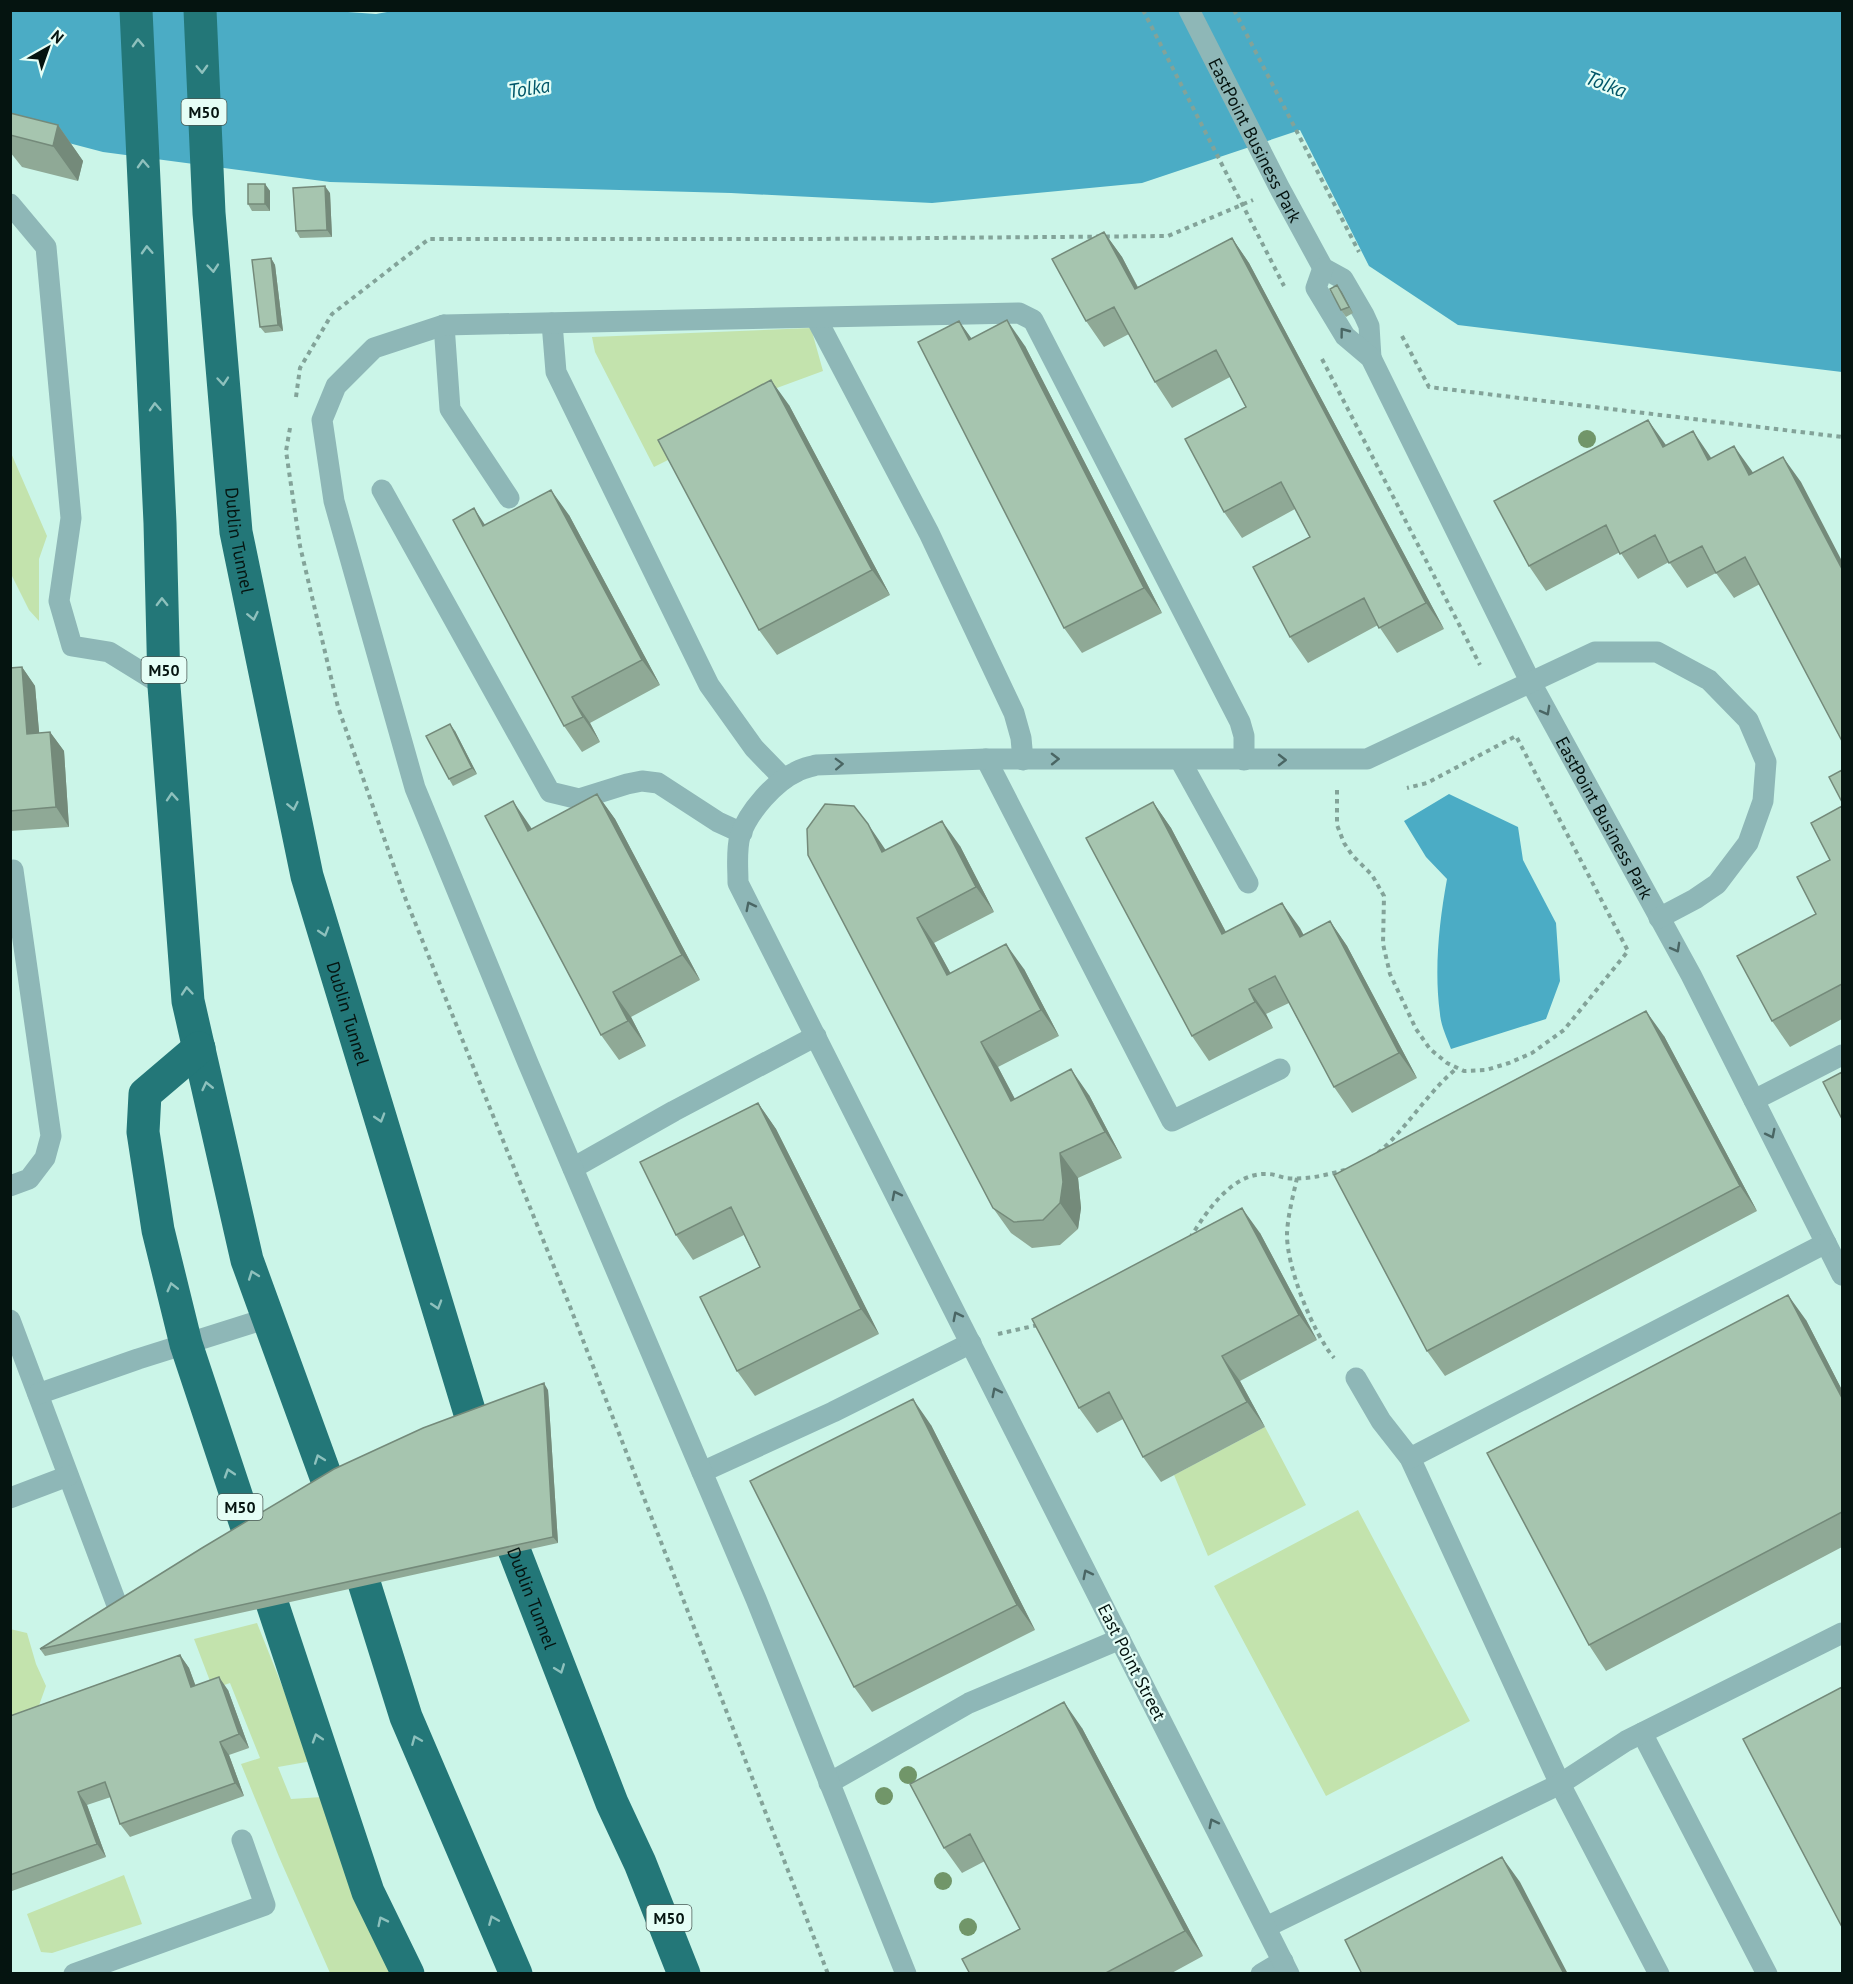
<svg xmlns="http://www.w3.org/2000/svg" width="1853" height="1984" font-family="'PT Sans',sans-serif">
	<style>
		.green { fill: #c3e3ad }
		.water { fill: #4bacc5 }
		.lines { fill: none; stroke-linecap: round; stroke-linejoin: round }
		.path { stroke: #83a399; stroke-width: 4; stroke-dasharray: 4.5 4.5; stroke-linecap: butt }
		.service { stroke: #8eb7b7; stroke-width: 21 }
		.motorway { stroke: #237778; stroke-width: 33 }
		.tree { fill: #719669 }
		.wall { fill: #8fa996 }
		.shaded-wall { fill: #748a7a }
		.building { fill: #a6c5af; stroke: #748a7a; stroke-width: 1.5 }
		.oneway { stroke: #8ec1bd }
		.oneway2 { stroke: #4a6664 }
		.labels { text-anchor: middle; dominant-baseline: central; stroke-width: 4.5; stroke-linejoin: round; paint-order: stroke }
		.shield { fill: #e5fef6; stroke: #485a55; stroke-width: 1.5 }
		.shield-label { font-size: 16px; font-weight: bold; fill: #051410 }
		.street-label { font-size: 18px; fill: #051410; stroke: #e5fef6 }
		.water-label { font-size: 20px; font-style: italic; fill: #005769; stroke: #e5fef6 }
	</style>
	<rect width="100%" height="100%" fill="#cbf5e8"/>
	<path class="green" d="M811,328L823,371L766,392L768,410L654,467L595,352L592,337Z
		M11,453L47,536L39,559V621L29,610L11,574Z
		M1265,1427L1306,1505L1208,1556L1174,1475Z
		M1358,1510L1470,1721L1326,1796L1214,1586Z
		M257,1623L312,1761L278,1767L291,1799L322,1797L397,1973H330L279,1857L241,1764L260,1758L230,1683L213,1689L194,1639Z
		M10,1629L27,1633L36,1664L46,1686L37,1711L10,1717Z
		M124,1875L142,1924L52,1953L41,1952L27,1914Z"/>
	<path class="water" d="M320,10L376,14L398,10L1842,11V372L1458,325L1369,266L1300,130L1142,183L932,203L731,193L330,182L103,152L42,136L11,122V11Z
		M1449,794L1518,827L1523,860L1556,923L1560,981L1546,1019L1451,1049C1447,1038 1441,1026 1440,1014C1434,970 1439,923 1447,879L1426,857L1404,821Z"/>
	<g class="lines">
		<path class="path" d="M1143,10L1284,286
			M1234,10L1359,252
			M1402,336L1429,387L1842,437
			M1322,359L1480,665
			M296,397L300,368L332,314L429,239H815L1168,236L1253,200
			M290,428L286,451L300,546L338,707L404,895L569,1304L828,1974
			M1337,790V825L1344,843L1352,855L1372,875L1384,896L1383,944L1390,974L1416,1029L1430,1049L1447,1063L1464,1071L1486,1070L1509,1063L1532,1053L1564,1030L1628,951L1516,736L1427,783L1407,788
			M1378,1153C1408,1127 1427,1093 1457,1068
			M1297,1178C1293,1196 1288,1215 1287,1233C1286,1266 1313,1333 1334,1358
			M1190,1238C1207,1211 1232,1172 1268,1174C1274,1174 1280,1177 1286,1178C1307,1180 1326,1175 1345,1170
			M998,1334L1038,1325"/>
		<g class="service">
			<path id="s1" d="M1189,10L1279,187L1323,268L1343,279L1364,315L1369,326L1371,358"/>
			<path d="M10,204L46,247L71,518L59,601L72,646L109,652L164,686"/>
			<path id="s2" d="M1323,268L1316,288L1345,336L1371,358L1530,681L1691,975L1842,1275"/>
			<path d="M816,318L929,533L1014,713L1021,738L1023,760"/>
			<path d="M552,323L556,372L709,685L754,748L784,779"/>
			<path d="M444,325L450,409L509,498"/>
			<path d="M382,490L550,792L579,799L627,784L642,781L658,783L718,822L742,833"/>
			<path d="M986,759L1172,1121L1280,1069"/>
			<path d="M1180,760L1248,883"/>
			<path d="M10,871L13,870L51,1136L45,1158L29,1179L10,1186"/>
			<path d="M1754,1100L1842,1055"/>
			<path d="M573,1168L674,1111L816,1036"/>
			<path d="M10,1320L117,1605"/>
			<path d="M1356,1378L1381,1421L1410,1458L1560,1784L1659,1974"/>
			<path d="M38,1394L138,1359L268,1318"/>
			<path d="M1410,1458L1826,1243"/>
			<path d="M702,1472L833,1412L971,1343"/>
			<path d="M10,1498L68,1476"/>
			<path d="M1642,1733L1767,1974"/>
			<path d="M829,1783L969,1703L1120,1639"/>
			<path d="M1266,1927L1560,1784L1626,1741L1842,1633"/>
			<path d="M74,1974L265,1905L242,1840"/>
			<path d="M906,1974L756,1599L528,1063L415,788L334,501L322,420L336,386L374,348L444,325L1019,313L1033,320L1240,722L1244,736V760"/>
			<path d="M1261,1974L1283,1961"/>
			<path d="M1289,1974L738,883C738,867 736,851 740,836C748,812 775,781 798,771C803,768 810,767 816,765L986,759H1367L1595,652H1657L1709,680L1748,720L1766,762L1763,801L1748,843L1717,884L1695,899L1659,918"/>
		</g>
		<g class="motorway">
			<path d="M136,10L160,523L164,686L188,1001L247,1260L361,1573L406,1717L516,1974"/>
			<path id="s3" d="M200,10L209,213L236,532L307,876L482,1453"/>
			<path d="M199,1048L145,1094L143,1132L158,1230L186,1344L368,1892L408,1974"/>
			<path id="s4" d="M499,1511L612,1803L640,1863L684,1974"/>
		</g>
	</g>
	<g class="tree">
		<circle cx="1587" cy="439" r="9"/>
		<circle cx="908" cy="1775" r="9"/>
		<circle cx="884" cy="1796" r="9"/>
		<circle cx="943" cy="1881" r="9"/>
		<circle cx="968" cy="1927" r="9"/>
	</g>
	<path class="wall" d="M10,113L58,125L83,161L78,181L22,167L10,152Z
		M265,184L270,191V211H252L248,204Z
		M330,193L332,237L300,238L296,231Z
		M1104,232L1122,257L1138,287L1232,238L1249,263L1444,629L1397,653L1378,625L1308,663L1290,637L1310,537L1295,509L1242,538L1224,512L1246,407L1230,377L1172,408L1155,382L1129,334L1104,347L1086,321Z
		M271,258L275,265L283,331L265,333L260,327Z
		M1337,285L1353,313L1346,317L1341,310Z
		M959,321L971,339L1025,346L1162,613L1082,653L1064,628Z
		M789,405L890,595L777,655L759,630Z
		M1666,445L1711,458L1752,473L1801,482L1760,584L1734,598L1716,573L1687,588L1669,562L1638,579L1620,552L1546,591L1529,566Z
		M569,515L660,685L590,723L600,742L582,752L564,726L485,525Z
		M22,667L35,686L39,733L50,732L64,751L69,827L10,831V668Z
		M455,731L477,774L453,786L449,779Z
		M597,794L615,819L700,980L631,1017L646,1046L619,1060L601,1035L530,826L532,829Z
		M1153,802L1171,828L1226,932L1282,903L1303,935L1330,921L1347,946L1417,1078L1352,1113L1334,1087L1289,1003L1266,1014L1273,1028L1209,1061L1192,1036Z
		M1842,806V1019L1790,1047L1772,1021L1816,914Z
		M960,846L994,912L934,943L951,974L1024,969L1059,1036L998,1067L1015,1099L1089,1095L1122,1158L1078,1178L1081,1208L1078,1229L1060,1245L1032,1248L1011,1233L993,1208L886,850Z
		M1664,1036L1757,1211L1445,1376L1427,1351Z
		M758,1103L776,1129L879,1334L755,1396L737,1371L760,1267L744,1235L693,1260L676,1235Z
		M1260,1233L1317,1340L1240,1381L1265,1427L1161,1482L1143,1457L1123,1419L1097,1433L1079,1408Z
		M1806,1320L1842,1390V1547L1606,1671L1589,1645Z
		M548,1390L558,1543L45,1656L40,1649Z
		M931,1425L1035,1630L872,1712L854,1687Z
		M180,1655L189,1668L195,1685L228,1690L249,1748L229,1755L244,1796L130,1837L120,1824L111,1797L87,1805L106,1857L12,1891L10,1889V1716Z
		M1082,1728L1203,1956L1170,1974H970L1020,1929L985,1861L962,1873L944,1848Z"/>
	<path class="shaded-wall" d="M58,125L83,161L78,181L53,146Z
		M265,184L270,191V211L265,204Z
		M325,186L330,193L332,237L327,230Z
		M1104,232L1122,257L1152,315L1135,289Z
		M1232,238L1249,263L1444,629L1426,603Z
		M271,258L275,265L283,331L278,325Z
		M1337,285L1342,292L1353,313L1349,307Z
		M1007,320L1025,346L1162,613L1144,588Z
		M959,321L977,346L969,340Z
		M771,380L789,405L890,595L872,570Z
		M1648,420L1666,445L1663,447Z
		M1693,431L1710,456L1726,485L1708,460Z
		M1734,446L1752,471L1767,500L1749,475Z
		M1783,457L1801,482L1842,561V569Z
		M551,490L569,515L660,685L642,660Z
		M474,508L491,534L483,526Z
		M22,667L35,686L41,753L27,734Z
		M572,697L590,723L600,742L583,717Z
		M450,724L455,731L477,774L472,768Z
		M50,732L64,751L69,827L56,807Z
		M597,794L615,819L700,980L682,955Z
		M513,801L530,826L546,856L528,831Z
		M1153,802L1171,828L1240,959L1222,934Z
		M942,821L960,846L994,912L976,887Z
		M868,824L885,849L900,877L882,852Z
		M1282,903L1300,928L1318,962L1300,937Z
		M917,918L934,943L965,1000L947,975Z
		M1330,921L1347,946L1417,1078L1399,1053Z
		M1006,944L1024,969L1059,1036L1041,1010Z
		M1249,989L1266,1014L1273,1028L1255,1002Z
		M613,992L631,1017L646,1046L628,1021Z
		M1646,1011L1664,1036L1757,1211L1740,1186Z
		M981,1042L998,1067L1029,1126L1011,1101Z
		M1071,1069L1089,1095L1122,1158L1105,1132Z
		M758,1103L776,1129L879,1334L861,1309Z
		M1060,1153L1078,1178L1081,1208L1078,1229L1060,1203Z
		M1242,1208L1260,1233L1317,1340L1299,1315Z
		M1788,1295L1806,1320L1842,1390V1398Z
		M1222,1356L1240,1381L1265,1427L1247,1402Z
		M544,1383L548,1390L558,1543L553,1537Z
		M913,1399L931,1425L1035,1630L1017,1605Z
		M180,1655L189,1668L201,1700L191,1687Z
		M219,1677L228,1690L249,1748L239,1734Z
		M1064,1702L1082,1728L1203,1956L1185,1931Z
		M220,1742L229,1755L244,1796L235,1783Z
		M78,1792L87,1805L106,1857L97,1844Z
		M1502,1857L1520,1882L1568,1974H1564Z"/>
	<path class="building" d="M10,113L58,125L53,146L10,135Z
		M248,184H265V204H248Z
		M325,186L327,230L296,231L293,188Z
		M1104,232L1135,289L1232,238L1426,603L1379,628L1364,598L1290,637L1253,567L1310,537L1281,482L1224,512L1185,439L1246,407L1216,350L1155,382L1114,307L1086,321L1052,259Z
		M271,258L278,325L260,327L252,260Z
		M1337,285L1349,307L1341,310L1330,289Z
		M1007,320L1144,588L1064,628L918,342L959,321L969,340Z
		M771,380L872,570L759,630L658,440Z
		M1648,420L1663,447L1693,431L1708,460L1734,446L1749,475L1783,457L1842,569V741L1745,557L1716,573L1702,546L1669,563L1655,535L1620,554L1606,525L1529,566L1494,501Z
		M551,490L642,660L572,697L583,717L564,726L453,520L474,508L483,526Z
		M22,667L27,734L50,732L56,807L10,811V668Z
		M450,724L472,768L449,779L426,736Z
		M1842,770V802L1829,777Z
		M597,794L682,955L613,992L628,1021L601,1035L485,816L513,801L528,831Z
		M1153,802L1222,934L1282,903L1300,937L1330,921L1399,1053L1334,1087L1275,976L1249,989L1255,1002L1192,1036L1086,838Z
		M825,804L854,806L868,824L882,852L942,821L976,887L917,918L947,975L1006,944L1041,1010L981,1042L1011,1101L1071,1069L1105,1132L1060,1153L1063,1182L1060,1203L1043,1220L1014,1222L993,1208L808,855L807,829Z
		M1842,806V984L1772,1021L1737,956L1816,914L1797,877L1830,860L1811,823Z
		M1646,1011L1740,1186L1427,1351L1334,1175Z
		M1842,1072V1119L1823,1082Z
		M758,1103L861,1309L737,1371L700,1297L760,1267L731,1207L676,1235L640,1162Z
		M1242,1208L1299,1315L1222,1356L1247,1402L1143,1457L1109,1392L1079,1408L1032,1319Z
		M1788,1295L1842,1398V1512L1589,1645L1487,1453Z
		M544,1383L553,1537L40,1649L202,1548L334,1469L423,1428Z
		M913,1399L1017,1605L854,1687L750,1481Z
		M180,1655L191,1687L219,1677L239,1734L220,1742L235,1783L120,1824L105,1782L78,1792L97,1844L10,1875V1716Z
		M1842,1687V1927L1743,1739Z
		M1064,1702L1185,1931L1104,1974H970L962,1959L1020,1929L970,1834L944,1848L910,1784Z
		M1502,1857L1564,1974H1362L1345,1940Z"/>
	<defs><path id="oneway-chevron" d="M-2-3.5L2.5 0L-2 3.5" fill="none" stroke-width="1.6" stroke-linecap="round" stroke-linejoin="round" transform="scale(1.5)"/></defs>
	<g class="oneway">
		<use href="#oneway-chevron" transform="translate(138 43) rotate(-92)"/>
		<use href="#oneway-chevron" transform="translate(202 69) rotate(88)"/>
		<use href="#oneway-chevron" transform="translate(143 164) rotate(-93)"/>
		<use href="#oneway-chevron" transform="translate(147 250) rotate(-93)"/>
		<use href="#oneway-chevron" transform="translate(213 268) rotate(85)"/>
		<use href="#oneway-chevron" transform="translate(223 381) rotate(85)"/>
		<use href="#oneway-chevron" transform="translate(155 407) rotate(-93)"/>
		<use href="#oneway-chevron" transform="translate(162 602) rotate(-91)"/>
		<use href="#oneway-chevron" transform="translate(253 616) rotate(78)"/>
		<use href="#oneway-chevron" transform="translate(172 797) rotate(-94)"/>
		<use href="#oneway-chevron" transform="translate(293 806) rotate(78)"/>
		<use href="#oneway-chevron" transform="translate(324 932) rotate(73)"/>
		<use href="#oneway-chevron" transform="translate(187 991) rotate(-95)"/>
		<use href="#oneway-chevron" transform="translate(207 1086) rotate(-103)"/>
		<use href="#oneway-chevron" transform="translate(380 1118) rotate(73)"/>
		<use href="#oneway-chevron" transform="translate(253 1275) rotate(-110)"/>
		<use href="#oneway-chevron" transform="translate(172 1287) rotate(-104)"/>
		<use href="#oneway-chevron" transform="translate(437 1305) rotate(73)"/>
		<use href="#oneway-chevron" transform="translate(319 1459) rotate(-110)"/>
		<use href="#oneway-chevron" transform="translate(229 1473) rotate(-108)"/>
		<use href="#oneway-chevron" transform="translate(560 1669) rotate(69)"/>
		<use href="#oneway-chevron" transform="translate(317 1738) rotate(-108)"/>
		<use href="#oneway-chevron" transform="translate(416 1740) rotate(-113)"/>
		<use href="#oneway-chevron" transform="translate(493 1920) rotate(-113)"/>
		<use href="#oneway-chevron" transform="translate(382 1921) rotate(-116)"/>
	</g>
	<g class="oneway2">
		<use href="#oneway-chevron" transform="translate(1344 332) rotate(-127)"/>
		<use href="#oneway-chevron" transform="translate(1546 711) rotate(61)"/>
		<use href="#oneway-chevron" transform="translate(1055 759) rotate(-1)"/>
		<use href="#oneway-chevron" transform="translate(1282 760)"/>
		<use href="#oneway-chevron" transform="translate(839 764) rotate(-2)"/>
		<use href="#oneway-chevron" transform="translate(750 906) rotate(-117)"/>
		<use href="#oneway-chevron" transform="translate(1676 948) rotate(61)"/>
		<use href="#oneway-chevron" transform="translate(1771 1134) rotate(63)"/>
		<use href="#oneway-chevron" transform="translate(896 1195) rotate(-117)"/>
		<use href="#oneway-chevron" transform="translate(957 1316) rotate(-117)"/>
		<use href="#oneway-chevron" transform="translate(996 1392) rotate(-117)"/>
		<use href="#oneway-chevron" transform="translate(1087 1574) rotate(-117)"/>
		<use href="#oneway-chevron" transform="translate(1213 1823) rotate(-117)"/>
	</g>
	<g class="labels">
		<g class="shield">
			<rect x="181.5" y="99" width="45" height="26" rx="4.5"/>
			<rect x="141.5" y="657" width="45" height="26" rx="4.5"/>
			<rect x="217.5" y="1494" width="45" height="26" rx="4.5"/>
			<rect x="646.5" y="1905" width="45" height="26" rx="4.5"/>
		</g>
		<g class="shield-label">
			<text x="204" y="112">M50</text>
			<text x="164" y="670">M50</text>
			<text x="240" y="1507">M50</text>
			<text x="669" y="1918">M50</text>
		</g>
		<g class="street-label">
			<text stroke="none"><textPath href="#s1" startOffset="146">EastPoint Business Park</textPath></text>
			<text stroke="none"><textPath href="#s3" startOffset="532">Dublin Tunnel</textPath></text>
			<text stroke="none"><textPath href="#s2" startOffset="627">EastPoint Business Park</textPath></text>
			<text stroke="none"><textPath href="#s3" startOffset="1018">Dublin Tunnel</textPath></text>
			<text stroke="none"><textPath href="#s4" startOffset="93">Dublin Tunnel</textPath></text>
			<text transform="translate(1132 1662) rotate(63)">East Point Street</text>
		</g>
		<g class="water-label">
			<text transform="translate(1606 84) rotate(21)">Tolka</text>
			<text transform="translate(529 88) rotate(-9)">Tolka</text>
		</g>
	</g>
	<rect width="1853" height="1984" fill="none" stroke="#051410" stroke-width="24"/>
	<g transform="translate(48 48) rotate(40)" stroke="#e5fef6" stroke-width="4.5" paint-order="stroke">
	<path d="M0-4.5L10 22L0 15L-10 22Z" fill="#051410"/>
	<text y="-9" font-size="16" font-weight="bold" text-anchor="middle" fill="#051410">N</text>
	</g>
</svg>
